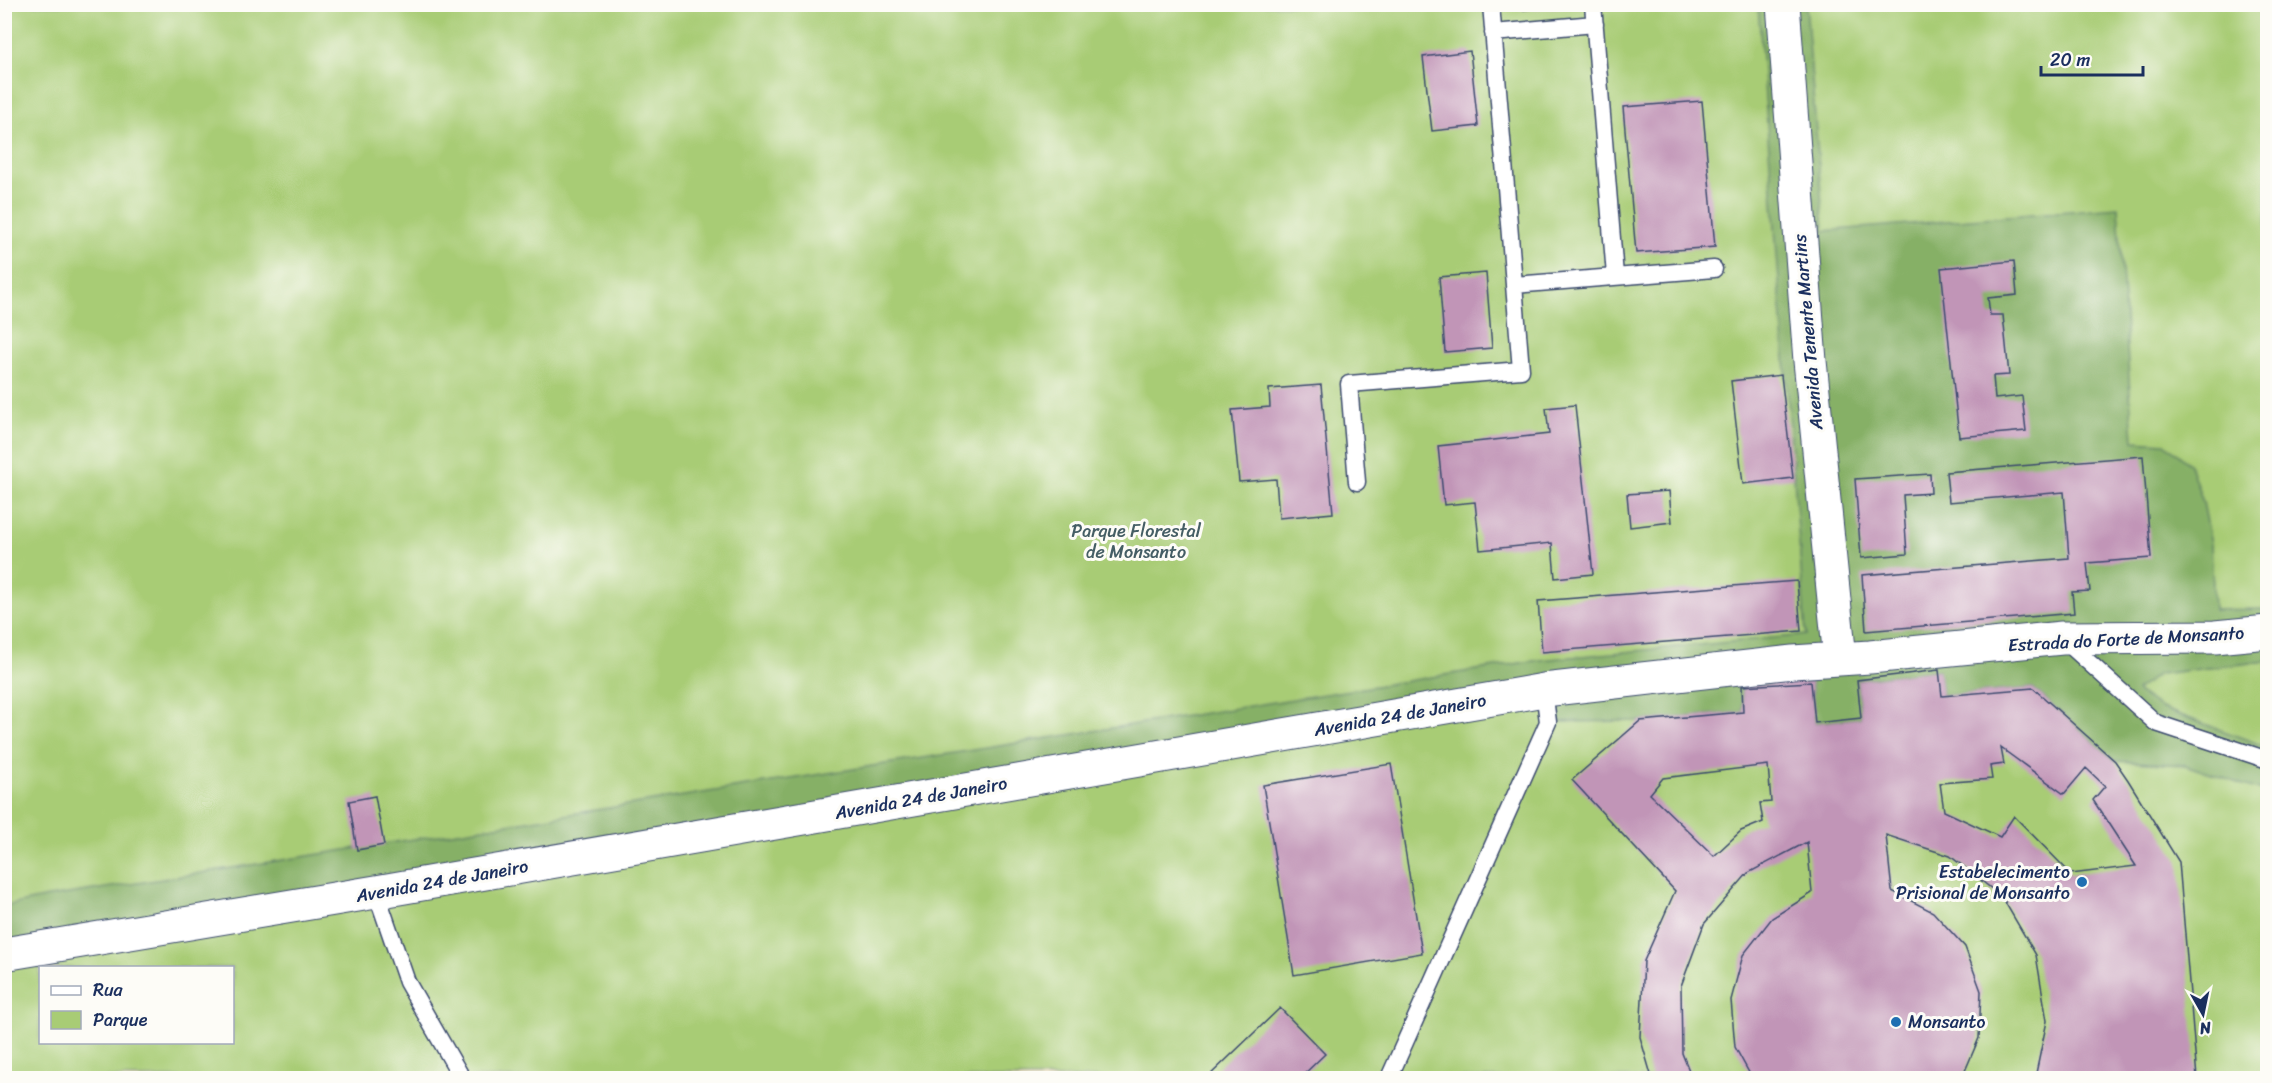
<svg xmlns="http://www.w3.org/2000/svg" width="2272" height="1083" font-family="Sriracha,sans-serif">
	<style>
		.green { fill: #a8cc75; stroke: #627e6a; stroke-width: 1.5; fill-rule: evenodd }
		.forest { fill: #86b066; stroke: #507062; stroke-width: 1.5 }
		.building { fill: #c195b7; fill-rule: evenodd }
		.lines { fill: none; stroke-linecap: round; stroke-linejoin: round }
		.service-casing { stroke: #3b4a6e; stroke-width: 19 }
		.tertiary-casing { stroke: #3b4a6e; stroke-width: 35 }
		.service { stroke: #fff; stroke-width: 16 }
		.tertiary { stroke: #fff; stroke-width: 33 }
		.poi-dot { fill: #1f6fb2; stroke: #fdfcf7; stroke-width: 2 }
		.labels { text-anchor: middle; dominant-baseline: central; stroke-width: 6; stroke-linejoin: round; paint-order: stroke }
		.street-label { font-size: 18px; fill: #1b2f5e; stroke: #fdfcf7 }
		.park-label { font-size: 18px; fill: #455e65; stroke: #fdfcf7 }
		.poi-label { font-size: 18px; fill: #1b2f5e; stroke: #fdfcf7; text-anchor: end }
	</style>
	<rect width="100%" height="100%" fill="#fdfcf7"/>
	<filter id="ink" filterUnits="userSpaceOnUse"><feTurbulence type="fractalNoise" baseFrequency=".0167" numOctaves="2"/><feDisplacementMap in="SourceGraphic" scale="12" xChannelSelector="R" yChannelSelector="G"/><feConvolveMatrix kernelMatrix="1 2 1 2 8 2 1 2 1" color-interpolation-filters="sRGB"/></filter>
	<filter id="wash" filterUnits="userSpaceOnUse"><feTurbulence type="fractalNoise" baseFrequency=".008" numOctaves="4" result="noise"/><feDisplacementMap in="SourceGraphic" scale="24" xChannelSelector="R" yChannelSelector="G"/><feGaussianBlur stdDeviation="1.35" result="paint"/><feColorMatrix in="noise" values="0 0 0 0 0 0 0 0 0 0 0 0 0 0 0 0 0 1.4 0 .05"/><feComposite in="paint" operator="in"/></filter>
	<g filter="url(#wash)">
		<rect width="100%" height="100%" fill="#f2e4c8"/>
		<path class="green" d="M5,5H2267V1078H5ZM40,968H232V1042H40Z"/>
		<path class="forest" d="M1758,5H1806L1824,231L2118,207L2133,441L2165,443L2190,465L2203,502L2211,543L2214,610L2267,609V661L2159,674L2136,691L2161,708L2267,747V793L2185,765L2115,761L2033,688L1942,696L1939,670L1857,680L1861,718L1815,723L1811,682L1742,686L1743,712L1640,721L1548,722L1544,691L5,954V906L43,898L1539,660L1806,635Z"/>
		<g id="blocks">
			<path class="building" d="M1520,4H1573V6L1521,10Z
				M1470,51L1478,126L1432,131L1423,57Z
				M1702,101L1715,247L1636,253L1623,107Z
				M2014,261L2017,295L1988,298L1990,315H2003L2009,375L1993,376L1995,399L2022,396L2026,431L1959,437L1941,268Z
				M1486,273L1492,348L1445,352L1439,277Z
				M1781,375L1793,478L1743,484L1731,381Z
				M1321,385L1333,513L1279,518L1276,479L1239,482L1232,410L1270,407L1269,389Z
				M1575,405L1593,574L1555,578L1552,543L1480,550L1475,502L1444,505L1438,446L1549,434L1546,408Z
				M2143,456L2151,558L2087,563L2090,591L2072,592L2074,613L1866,631L1862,575L2069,558L2064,492L1949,502L1946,472Z
				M1930,474L1931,493L1903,495L1907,554L1861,558L1855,479Z
				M1669,491L1672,522L1630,527L1627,494Z
				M1797,581L1801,631L1542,652L1538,601Z
				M1939,670L1942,696L2033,688L2115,761L2128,780L2179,862L2197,1078H2035L2047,1021L2036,955L2002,897L1950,856L1886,835L1892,891L1933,912L1965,947L1981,991L1979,1038L1962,1078H1752L1735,1047L1731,1000L1743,955L1772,918L1812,893L1807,842L1748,873L1704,924L1681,986L1682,1053L1692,1078H1652L1640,1037L1644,961L1675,891L1572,780L1640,721L1743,712L1742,686L1811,682L1815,723L1861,718L1857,680ZM2001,748L2064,794L2086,768L2105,786L2093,800L2136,866L2071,874L2014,816L2000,837L1944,811L1940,783L1992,779L1990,766L2004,764ZM1768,765L1771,802L1760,803L1763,822L1741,831L1714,856L1650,794L1663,778Z
				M1391,764L1422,953L1294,975L1263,785Z
				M375,796L384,845L357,850L349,801Z
				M1280,1008L1325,1054L1300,1078H1207Z"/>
		</g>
	</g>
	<g filter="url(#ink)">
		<use href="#blocks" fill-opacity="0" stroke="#3b4a6e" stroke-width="1.5"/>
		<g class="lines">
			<g class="service-casing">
				<path id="service" d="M1593,4L1615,276
					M1493,33L1595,24
					M1514,285L1714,269
					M1357,482L1349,384L1521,370L1491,4
					M2063,639L2156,723L2268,760
					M376,892L407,982L462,1078
					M1389,1078L1548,722L1544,690"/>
			</g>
			<g class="tertiary-casing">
				<path id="tertiary" d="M1783,4L1810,361L1840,659
					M4,954L376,892L1544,690L1793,662L1870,657L2062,638L2215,637L2268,632"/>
			</g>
			<use href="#service" class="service"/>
			<use href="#tertiary" class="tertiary"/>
		</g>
	</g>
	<g class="poi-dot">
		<circle cx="2082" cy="882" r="6"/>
		<circle cx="1896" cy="1022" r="6"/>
	</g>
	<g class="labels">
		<g class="street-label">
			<text transform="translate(1808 332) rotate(-95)">Avenida Tenente Martins</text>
			<text transform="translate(2126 639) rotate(-3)">Estrada do Forte de Monsanto</text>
			<text transform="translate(1400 715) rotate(-10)">Avenida 24 de Janeiro</text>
			<text transform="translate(921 798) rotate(-10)">Avenida 24 de Janeiro</text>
			<text transform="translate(442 881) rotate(-10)">Avenida 24 de Janeiro</text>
		</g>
		<g class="park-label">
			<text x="1136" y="531">Parque Florestal<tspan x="1136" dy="21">de Monsanto</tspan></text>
		</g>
		<g class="poi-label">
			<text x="2070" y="872">Estabelecimento<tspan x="2070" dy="21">Prisional de Monsanto</tspan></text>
			<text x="1908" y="1022" text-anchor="start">Monsanto</text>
		</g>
	</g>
	<rect width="2272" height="1083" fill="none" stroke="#fdfcf7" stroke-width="24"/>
	<rect x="39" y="966" width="195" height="78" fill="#fdfcf7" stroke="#a3aaba" stroke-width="1.5"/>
	<rect x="51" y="986" width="30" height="9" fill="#ffffff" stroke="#a3aaba" stroke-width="1.5"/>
	<text x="93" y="996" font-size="18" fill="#1b2f5e">Rua</text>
	<rect x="51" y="1011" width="30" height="18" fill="#a8cc75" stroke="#a3aaba" stroke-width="1.5"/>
	<text x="93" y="1026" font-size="18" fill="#1b2f5e">Parque</text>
	<g transform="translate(2203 1014) rotate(171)" stroke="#fdfcf7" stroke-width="4.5" paint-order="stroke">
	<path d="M0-4.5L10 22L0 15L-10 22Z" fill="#1b2f5e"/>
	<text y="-9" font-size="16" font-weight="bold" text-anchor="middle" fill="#1b2f5e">N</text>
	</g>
	<path d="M2041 66v9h102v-9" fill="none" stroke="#1b2f5e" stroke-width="3"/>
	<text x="2050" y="66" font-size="18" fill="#1b2f5e" stroke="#fdfcf7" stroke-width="4.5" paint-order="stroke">20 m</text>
</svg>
